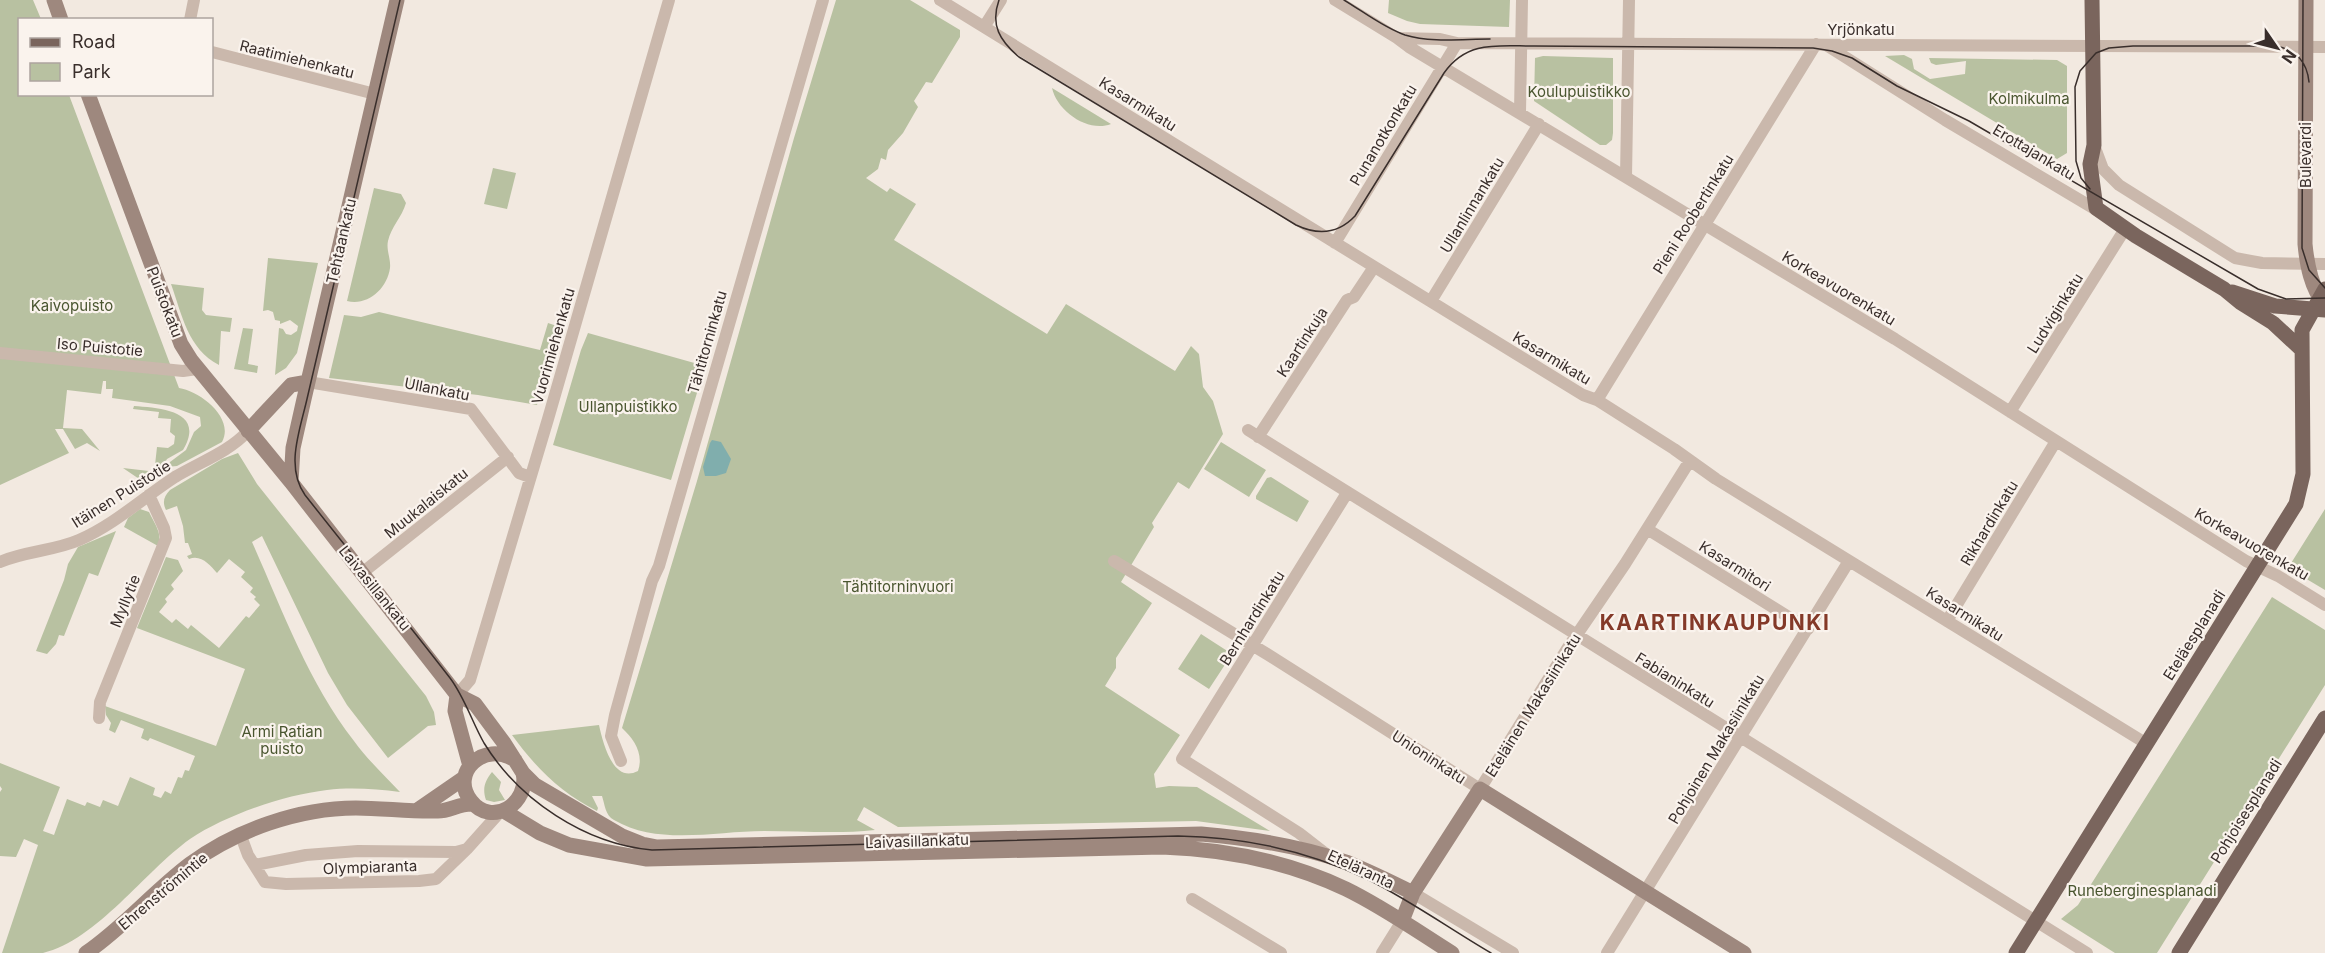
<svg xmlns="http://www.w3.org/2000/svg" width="2325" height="953" font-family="Inter,sans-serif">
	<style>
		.green { fill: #b8c1a1 }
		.water { fill: #80aead }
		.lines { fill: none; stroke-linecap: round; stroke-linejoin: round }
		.street { stroke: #cab8ac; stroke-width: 12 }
		.secondary { stroke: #9e887e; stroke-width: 15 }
		.primary { stroke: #7a655d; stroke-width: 15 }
		.tram { stroke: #392e2b; stroke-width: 1.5 }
		.labels { text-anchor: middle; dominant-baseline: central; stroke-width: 4.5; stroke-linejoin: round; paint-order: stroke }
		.street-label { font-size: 15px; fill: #392e2b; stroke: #faf3ed }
		.park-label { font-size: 15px; fill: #4a5630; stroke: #faf3ed }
		.district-label { font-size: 21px; font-weight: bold; letter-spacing: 1.5px; fill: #843928; stroke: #faf3ed }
	</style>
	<rect width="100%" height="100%" fill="#f2e9e0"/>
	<path class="green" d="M0,0H33L41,19L20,20V94L69,95L179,388C200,391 235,418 222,442L177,466L166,467L170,462L186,450L194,432L201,426L200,417L170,406L112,398L113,389H106V381H103L101,394L67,390L63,428L82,429L100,451L87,443L75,449L63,429H55L69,453L0,485Z
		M836,0H910L960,30V37L932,83L926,82L914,101L918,107L903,133L888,150L886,160L881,158L878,169L866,178L887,192L890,188L916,204L894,240L1047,334L1066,304L1175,371L1191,346L1199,354L1203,387L1213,401L1223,434L1189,489L1178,482L1152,523L1154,527L1121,582L1152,603L1116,658V668L1105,686L1180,735L1154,774L1156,788L1169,786L1197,787L1270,831L1196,821L898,827L864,807L857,820L875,830C839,834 801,831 764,831C716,831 658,846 614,820C605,815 605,805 602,796H592L598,808L597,811C561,793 535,767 512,735L599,725C603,743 613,784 638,771C644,754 634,739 622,728L697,481L794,138Z
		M1389,0H1510L1509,27L1420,24L1407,21L1388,13Z
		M1904,55L1912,59L1914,69L1930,79L1965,74L1966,61L1936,65L1931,63L1929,58L2057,60L2067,66V153L2057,159L1885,56Z
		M1543,56L1613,58V133L1612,140L1606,145H1600L1534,101L1535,58Z
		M1052,88L1111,124C1088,133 1057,111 1052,88Z
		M493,168L516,173L507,209L484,204Z
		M374,188L401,194L406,203C402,217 391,227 388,241C386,250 391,259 390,268C387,289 368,306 347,301Z
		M268,258L318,263L297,353L286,368L275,375L279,328L283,329L286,334L291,335L297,331L298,326L290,320L280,324V321L275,320L273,312L268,310L263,311Z
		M171,284L204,288L202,310L206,315L232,318L230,332L221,331L219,365C188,349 182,315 171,284Z
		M379,312L540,350L548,323L560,327L537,405L478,395L329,378L344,315L361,317Z
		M243,328L253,329L248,364L258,366L257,373L234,369Z
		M588,333L705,366L671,480L553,445L581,350Z
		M134,406C161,408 206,411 183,450L167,459L163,466L155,465L157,447L168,448L174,444L175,436L170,432L171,419L158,418L159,412L133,409Z
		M1221,442L1266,470L1249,497L1204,469Z
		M238,453L257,484L426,696L434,712L436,725L428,726L388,758L347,705L328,673L262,536L252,542C282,609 308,682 354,741C367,759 384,775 400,792C376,789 351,787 327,790C284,795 226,815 190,839C145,871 97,940 43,953C30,953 14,953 2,953L38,845L24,839L16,857L0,856V792L2,789L0,786V763L60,787L43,831L54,835L67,799L85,806L87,802L100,807L103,800L118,806L130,777L155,788L153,795L161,798L165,791L171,794L178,777L182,778L185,770L189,771L195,756L150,738L148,741L141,738L144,729L121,720L115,733L109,730L111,723L106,715L105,706L216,746L245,669L137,628L166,557L178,560L183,571L171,585L174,589L165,599L167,602L159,612L172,623L176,619L188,629L191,625L219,648L246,616L249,618L260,605L254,599L256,597L250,592L253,588L241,577L245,572L229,559L217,573C210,565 201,554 189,559L187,556L192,554L188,543H185L183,526L177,506L166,510C162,502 164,496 170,490L222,459Z
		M123,468L166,473L148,485Z
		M1271,477L1309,501L1297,522L1256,499V496L1267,478Z
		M140,509L149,512C154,523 163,533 158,546L124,527L128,518Z
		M2325,509V590L2288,568Z
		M116,531L98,576L89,573L64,636L59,635L56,644L47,654L36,651L64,580L68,564L78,547Z
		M2272,597L2325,630V685L2157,953H2115L2061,919L2078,905Z
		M1201,634L1232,654L1209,689L1178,669Z
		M492,772L501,782L499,790L505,800L494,802L486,800C482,788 485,781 492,772Z"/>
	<path class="water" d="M712,440L721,442L731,459L726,473L716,476H705L703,467L710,443Z"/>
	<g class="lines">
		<path class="street" d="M940,0L1583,395L1597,400L1674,449L1716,479L2147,744
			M1335,0L1397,38L1409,47L1895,339L2246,561L2278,576L2325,605
			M190,20L194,0
			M984,27L1001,0
			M1397,38L1440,39L1457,43L2325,47
			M1826,45L1945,120L2100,212
			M212,52L375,94
			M1520,112L1522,0
			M2094,145L2103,169L2119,185L2235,258L2262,263L2325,264
			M1626,177L1629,0
			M1335,243L1457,43
			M1431,301L1539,124
			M0,353L183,371L197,369
			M308,382L471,409L519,473L530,477
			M1597,400L1816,44
			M2010,412L2125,229
			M1248,430L2087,953
			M1258,437L1347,300L1354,297L1374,267
			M1647,529L1808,629
			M1114,561L1267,654L1480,789L1567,649L1625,564L1689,462
			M0,562C25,551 54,551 79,540C114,525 144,497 175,477C200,462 229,452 248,431
			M362,573L508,457
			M1947,621L2056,441
			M457,695L470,680L548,419L669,0
			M99,718L100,702L166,538L164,528L149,495
			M621,761L611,736L615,715L652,581L659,566L823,0
			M241,836L248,855L265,882L286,884L419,881L436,879L467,849L500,812
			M1326,854L1299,833L1182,759L1347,493
			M255,865L306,855L358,851L456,852L467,849
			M1413,893L1513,953
			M1192,899L1281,953
			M1382,953L1402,921
			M1607,953L1849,561"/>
		<path class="secondary" d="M54,0L61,20
			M2306,0L2305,244C2307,265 2311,288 2325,305
			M88,94L181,344L191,360L291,482L457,695L475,704L504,743L523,773L535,785L622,836L642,844L657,847L1201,834C1249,838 1300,846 1346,862C1368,871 1391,882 1413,893
			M248,431L291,385L308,382
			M291,482L293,448L304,399L397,0
			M457,695L455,711L470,766
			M515,760C484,740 449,773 471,801C492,828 530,803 523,773
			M419,809L464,778
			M504,811L540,833L569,845L647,859L1162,847C1224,849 1289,862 1346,889C1383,907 1417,931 1452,953
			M1402,921L1413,893L1480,789L1744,953
			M86,953C124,927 153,892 190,864C236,830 299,808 356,808C383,808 411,812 438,811C450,811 460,803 473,804"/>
		<path class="primary" d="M2092,0L2094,145L2090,164L2096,208L2136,236L2224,289L2241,303L2273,323L2301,349
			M2232,292L2275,306L2325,310
			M2016,953L2296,504L2303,474L2302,330L2325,289
			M2179,953L2325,718"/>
		<path class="tram" d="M400,0L307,399C300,430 285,467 305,495C353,556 403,617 450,678C465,698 472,722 484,743C519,800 585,844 652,850L1178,836C1244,837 1309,851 1369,880C1411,901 1450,929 1491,953
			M999,0C990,25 1000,41 1019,57L1296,225C1317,235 1338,234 1355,216L1444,73C1467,40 1498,46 1534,46L1813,48L1832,51L1852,58L1897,86L1969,121L2258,289L2286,299L2325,298
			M1344,0C1364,12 1384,28 1405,35C1431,43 1463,39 1490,39
			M2303,0L2302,248L2309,270L2325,288
			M2090,189L2081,178L2076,161L2075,87L2080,71L2096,53L2109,48L2133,46H2277C2297,51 2307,62 2309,82"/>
	</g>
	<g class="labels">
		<g class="street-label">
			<text x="1861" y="29">Yrjönkatu</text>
			<text transform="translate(297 59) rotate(14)">Raatimiehenkatu</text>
			<text transform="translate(1138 104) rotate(32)">Kasarmikatu</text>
			<text transform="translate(1383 135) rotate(-59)">Punanotkonkatu</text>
			<text transform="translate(2034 152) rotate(31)">Erottajankatu</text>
			<text transform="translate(2305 155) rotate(-90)">Bulevardi</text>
			<text transform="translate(1472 205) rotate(-59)">Ullanlinnankatu</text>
			<text transform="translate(1693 214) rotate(-58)">Pieni Roobertinkatu</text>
			<text transform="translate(341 241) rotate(-77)">Tehtaankatu</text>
			<text transform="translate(1839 288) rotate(31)">Korkeavuorenkatu</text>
			<text transform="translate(165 302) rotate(69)">Puistokatu</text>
			<text transform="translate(2055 313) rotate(-58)">Ludviginkatu</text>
			<text transform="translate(707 342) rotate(-74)">Tähtitorninkatu</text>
			<text transform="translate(1302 342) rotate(-57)">Kaartinkuja</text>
			<text transform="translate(553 346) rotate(-74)">Vuorimiehenkatu</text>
			<text transform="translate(100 347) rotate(5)">Iso Puistotie</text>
			<text transform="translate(1552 358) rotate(31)">Kasarmikatu</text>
			<text transform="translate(437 389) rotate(11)">Ullankatu</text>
			<text transform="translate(121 494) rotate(-32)">Itäinen Puistotie</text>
			<text transform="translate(426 503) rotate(-39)">Muukalaiskatu</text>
			<text transform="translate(1989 523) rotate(-59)">Rikhardinkatu</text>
			<text transform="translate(2252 544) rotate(30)">Korkeavuorenkatu</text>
			<text transform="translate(1735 566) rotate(32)">Kasarmitori</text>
			<text transform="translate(375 588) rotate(51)">Laivasillankatu</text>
			<text transform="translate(125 601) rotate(-68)">Myllytie</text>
			<text transform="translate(1965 614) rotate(32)">Kasarmikatu</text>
			<text transform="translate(1252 618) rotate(-58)">Bernhardinkatu</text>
			<text transform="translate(2194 635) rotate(-58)">Eteläesplanadi</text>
			<text transform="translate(1675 680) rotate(32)">Fabianinkatu</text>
			<text transform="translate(1533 705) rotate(-58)">Eteläinen Makasiinikatu</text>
			<text transform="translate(1716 749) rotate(-59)">Pohjoinen Makasiinikatu</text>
			<text transform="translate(1429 757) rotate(33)">Unioninkatu</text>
			<text transform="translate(2246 811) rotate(-58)">Pohjoisesplanadi</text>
			<text transform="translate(917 841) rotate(-2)">Laivasillankatu</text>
			<text transform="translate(370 867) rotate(-2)">Olympiaranta</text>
			<text transform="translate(1361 869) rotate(25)">Eteläranta</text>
			<text transform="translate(163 891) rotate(-40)">Ehrenströmintie</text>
		</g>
		<g class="park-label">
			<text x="1579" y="91">Koulupuistikko</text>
			<text x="2029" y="98">Kolmikulma</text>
			<text x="72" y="305">Kaivopuisto</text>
			<text x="628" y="406">Ullanpuistikko</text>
			<text x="898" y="586">Tähtitorninvuori</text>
			<text x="282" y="731">Armi Ratian<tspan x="282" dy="17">puisto</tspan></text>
			<text x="2142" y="890">Runeberginesplanadi</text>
		</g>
		<g class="district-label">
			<text x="1715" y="622">KAARTINKAUPUNKI</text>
		</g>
	</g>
	<rect x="18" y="18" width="195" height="78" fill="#faf3ed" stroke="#ada49f" stroke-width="1.5"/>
	<rect x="30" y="38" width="30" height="9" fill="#7a655d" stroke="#ada49f" stroke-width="1.5"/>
	<text x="72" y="48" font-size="18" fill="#392e2b">Road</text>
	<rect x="30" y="63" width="30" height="18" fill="#b8c1a1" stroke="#ada49f" stroke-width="1.5"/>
	<text x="72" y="78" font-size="18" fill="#392e2b">Park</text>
	<g transform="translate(2277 48) rotate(125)" stroke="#faf3ed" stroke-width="4.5" paint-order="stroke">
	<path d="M0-4.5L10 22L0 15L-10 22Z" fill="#392e2b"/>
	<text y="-9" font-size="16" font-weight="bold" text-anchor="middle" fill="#392e2b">N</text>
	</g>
</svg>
